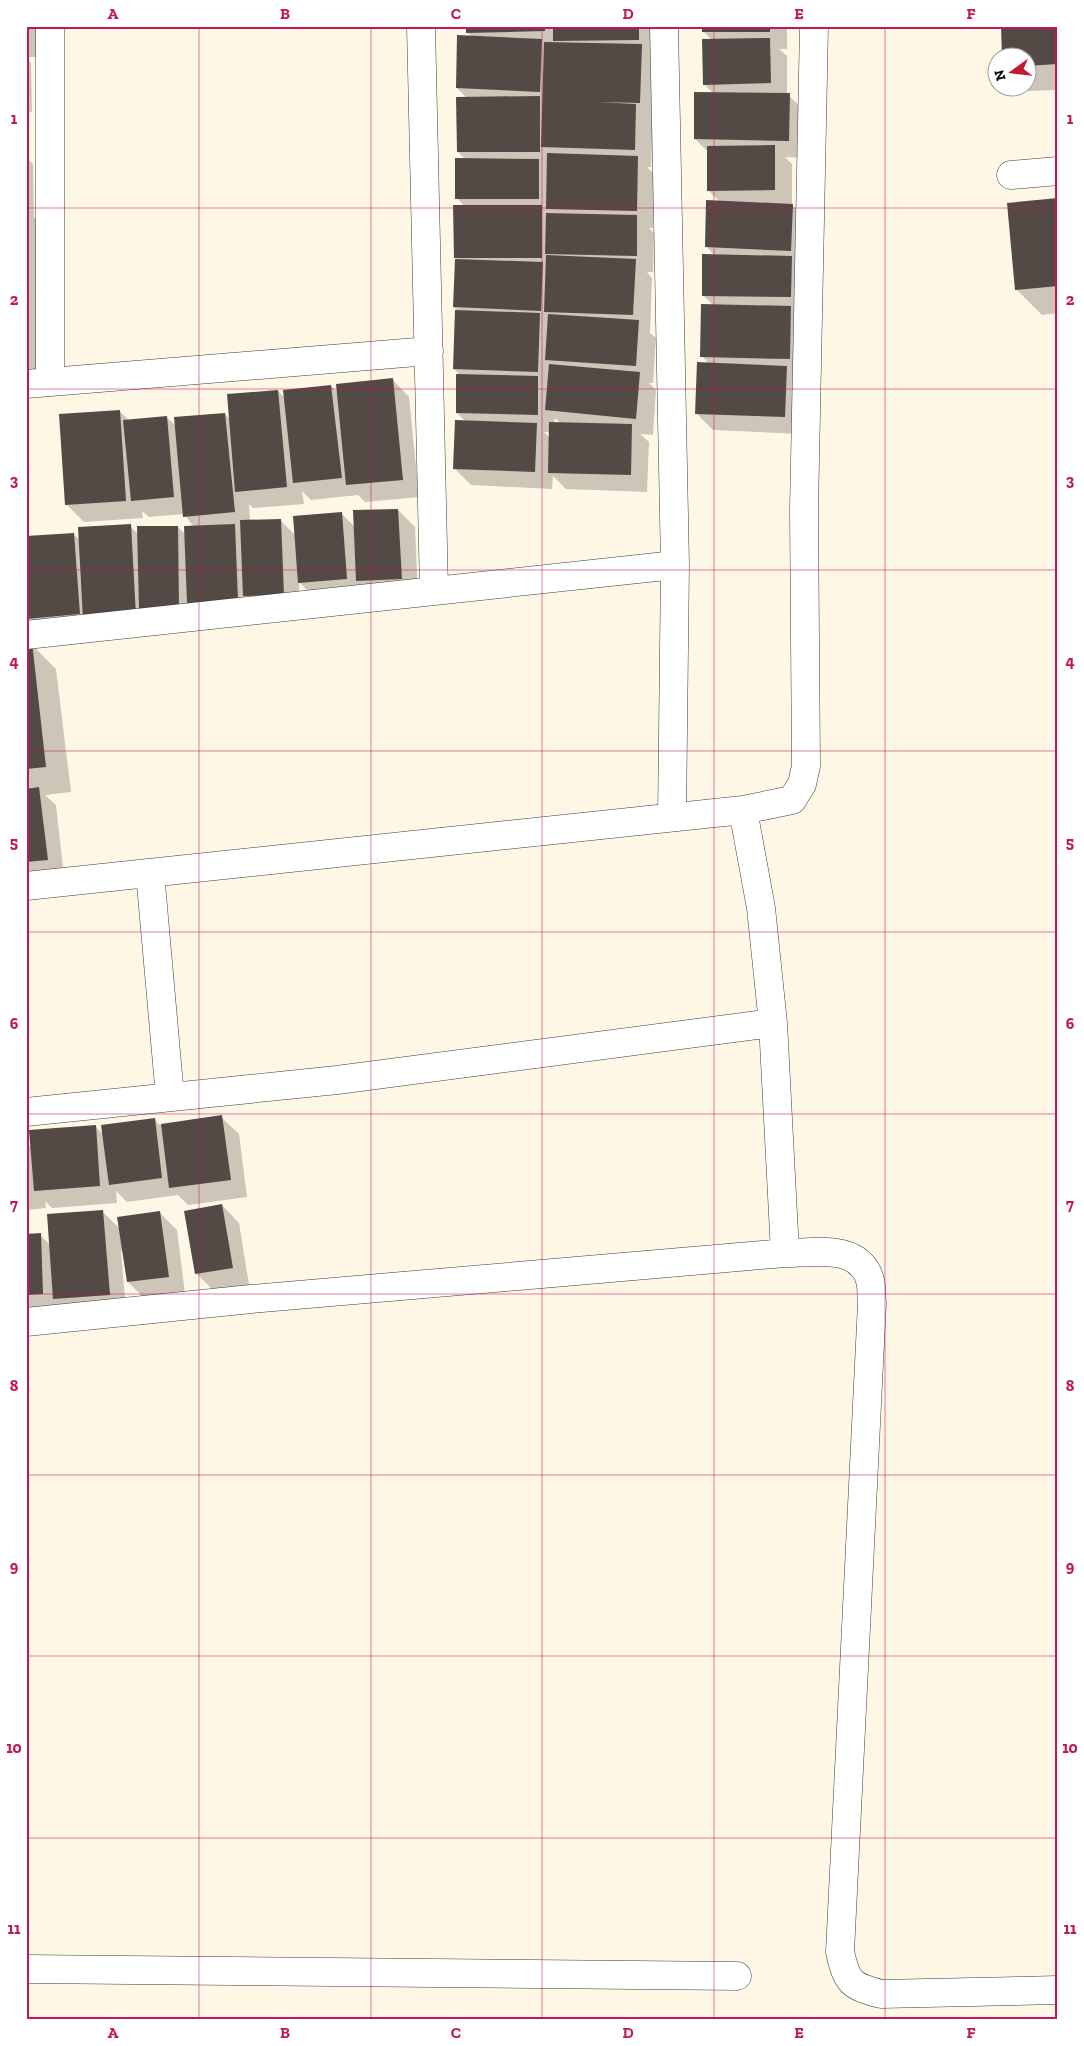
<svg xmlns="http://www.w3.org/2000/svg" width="1084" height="2046" font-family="'Zilla Slab',serif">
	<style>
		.shadow { fill: #0003; fill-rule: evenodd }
		.building { fill: #534945 }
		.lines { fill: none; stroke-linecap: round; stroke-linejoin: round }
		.minor-casing { stroke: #3c3c3c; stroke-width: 29 }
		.minor { stroke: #fff; stroke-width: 28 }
		.grid { fill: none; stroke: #c2185b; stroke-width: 1; stroke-opacity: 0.55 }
		.neatline { fill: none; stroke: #c2185b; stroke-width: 2 }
		.grid-label { font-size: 16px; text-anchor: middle; font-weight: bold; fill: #c2185b }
	</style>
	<rect width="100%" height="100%" fill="#fff7e6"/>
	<path class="shadow" d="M26,26H39L38,57H26Z
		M467,26H656L657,119H650L653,122L651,167H647L654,174L653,228H649L654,233L653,272H647L652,278L650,333L656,338L653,383H649L656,390L653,435L640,434L649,442L647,492L566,489L553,476L552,489L471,485L454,468L465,421L457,413L461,376L454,369L459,312L454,307L458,260L455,257L464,206L457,198L466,160L458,152L467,98L457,88L472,37L467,32ZM555,418L560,423H554ZM544,432H550V438Z
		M703,26H787V49H779L787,56V94L806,112L805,158L785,157L792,164V205L809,223L802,434L713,430L696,413L709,364L702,356L713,305L703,295L715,256L706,246L720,202L708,190V152L695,139L714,94L704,84L712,40L703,31Z
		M1058,26V90L1029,91L1025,88L1026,58Z
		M26,58L31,63L32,112H26Z
		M26,117L28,159L33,164L34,217L41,224L45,390L26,391Z
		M1058,199V313L1042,315L1017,290L1008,204Z
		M392,379L409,397L419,497L365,502L358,495L311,500L302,491L304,504L253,508L249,504L250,521L280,520L296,536L342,514L355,527L398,510L415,527L418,596L316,599L299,582L300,612L26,625V538L73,534L80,540L130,526L138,534L178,527L186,535L194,527L184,514L149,517L142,511L143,518L84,522L67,505L119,411L129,420L166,417L176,426L225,414L230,419L278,391L285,398L331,386L339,394Z
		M26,644H31L56,669L71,792L45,795L56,805L64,877L26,881Z
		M221,1117L239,1134L247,1197L188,1205L178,1195L127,1202L116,1191L117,1203L52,1208L45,1201L46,1208L26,1210V1142L32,1148L95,1126L103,1134L154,1119L160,1125Z
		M222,1205L239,1223L249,1285L214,1291L197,1274Z
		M102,1211L120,1229L159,1212L177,1230L185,1294L145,1299L128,1282L123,1251H121L126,1312L71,1316L60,1304V1311L26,1312V1235H40L50,1245Z"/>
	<path class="building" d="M466,26H545V31L466,33Z
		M553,26H639V40L553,41Z
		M702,26H770V32H702Z
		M1001,26H1058V64L1026,66V58H1002Z
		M457,35L542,39L540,92L456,88Z
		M770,38L771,83L703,85L702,39Z
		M544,42L642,44L640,103L597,102L636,104L635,150L541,147Z
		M694,92L790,93L789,141L694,139Z
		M540,96V152H457L456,97Z
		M775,145V190L707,191V146Z
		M547,153L638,156L637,211L546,209Z
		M455,158L539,159V199H455Z
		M1058,198V286L1015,290L1007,203Z
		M706,200L793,204L791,251L705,247Z
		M453,205H542V258H454Z
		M546,213L637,215V256L545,254Z
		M702,254L792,256L791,297L702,296Z
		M546,255L636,259L633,315L544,312Z
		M455,259L543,262L541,311L453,307Z
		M701,304L791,306L790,359L700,357Z
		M455,310L540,313L538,372L453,369Z
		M548,314L639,320L636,366L545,360Z
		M26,336H28L29,373H26Z
		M697,362L787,366L785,417L695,414Z
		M549,364L640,372L636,419L545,410Z
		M456,374L538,376V415L456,413Z
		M393,378L403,480L346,485L336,384Z
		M331,385L342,478L293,483L283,390Z
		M278,390L287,487L235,492L227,394Z
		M120,410L126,501L65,505L59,414Z
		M225,413L235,512L183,517L174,417Z
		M167,416L174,497L131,501L123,420Z
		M455,420L537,423L535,472L453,469Z
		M549,422L632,424L631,475L548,473Z
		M398,509L402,579L356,581L353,510Z
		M342,512L347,579L298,583L293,516Z
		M281,519L284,595L243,596L240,520Z
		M131,524L136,616L83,619L78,527Z
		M235,524L238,601L187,603L184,526Z
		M137,526H178L179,608L139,609Z
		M74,533L80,614L26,619V536Z
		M32,642L46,767L26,769V643Z
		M39,787L48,860L26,862V789Z
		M222,1115L231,1180L169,1188L161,1124Z
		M155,1118L162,1178L109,1185L101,1125Z
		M96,1125L100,1186L34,1191L29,1130Z
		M222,1204L233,1268L195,1274L184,1211Z
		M103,1210L110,1295L53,1299L47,1214Z
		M160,1211L169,1277L127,1282L117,1217Z
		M41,1233L43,1294L26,1295V1234Z"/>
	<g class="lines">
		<g class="minor-casing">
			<path id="minor" d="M50,26V382
				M421,26L434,590
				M664,26L675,565L672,817
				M1011,175L1058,171
				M26,384L429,351
				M26,635L675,565
				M743,810L761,908L773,1023L785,1253C814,1253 859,1243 870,1280C872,1287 871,1296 872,1303L840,1952C847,1983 851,1986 881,1994L1058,1990
				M150,873L170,1097
				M26,886L743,810L792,800L802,784L806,766L804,510L814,26
				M26,1112L337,1080L773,1023
				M26,1322L251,1299L785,1253
				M26,1969L737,1976"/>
		</g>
		<use href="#minor" class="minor"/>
	</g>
	<path class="grid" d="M199,26V2020M371,26V2020M542,26V2020M714,26V2020M885,26V2020M26,208H1058M26,389H1058M26,570H1058M26,751H1058M26,932H1058M26,1114H1058M26,1294H1058M26,1475H1058M26,1656H1058M26,1838H1058"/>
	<rect width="1084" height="2046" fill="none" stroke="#ffffff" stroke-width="55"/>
	<g transform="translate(1012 72) rotate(255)"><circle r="24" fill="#ffffff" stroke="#9d9d9d"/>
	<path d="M0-4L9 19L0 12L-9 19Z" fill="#c11a33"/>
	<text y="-8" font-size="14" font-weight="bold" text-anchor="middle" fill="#090909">N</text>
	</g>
	<rect x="28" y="28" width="1028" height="1990" class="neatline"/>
	<g class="grid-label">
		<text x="113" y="19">A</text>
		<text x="285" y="19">B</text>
		<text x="456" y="19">C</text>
		<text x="628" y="19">D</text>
		<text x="799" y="19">E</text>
		<text x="971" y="19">F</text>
		<text x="14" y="124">1</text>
		<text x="1070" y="124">1</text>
		<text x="14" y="305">2</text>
		<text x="1070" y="305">2</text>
		<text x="14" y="486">3</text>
		<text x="1070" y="486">3</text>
		<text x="14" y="667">4</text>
		<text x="1070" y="667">4</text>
		<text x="14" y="848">5</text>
		<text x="1070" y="848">5</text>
		<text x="14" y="1029">6</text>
		<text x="1070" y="1029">6</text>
		<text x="14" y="1210">7</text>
		<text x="1070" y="1210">7</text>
		<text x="14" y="1391">8</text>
		<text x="1070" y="1391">8</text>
		<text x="14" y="1572">9</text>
		<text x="1070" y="1572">9</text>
		<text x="14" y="1753">10</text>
		<text x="1070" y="1753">10</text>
		<text x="14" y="1934">11</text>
		<text x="1070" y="1934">11</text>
		<text x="113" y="2038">A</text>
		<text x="285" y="2038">B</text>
		<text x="456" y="2038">C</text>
		<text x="628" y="2038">D</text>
		<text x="799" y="2038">E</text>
		<text x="971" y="2038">F</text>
	</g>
</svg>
